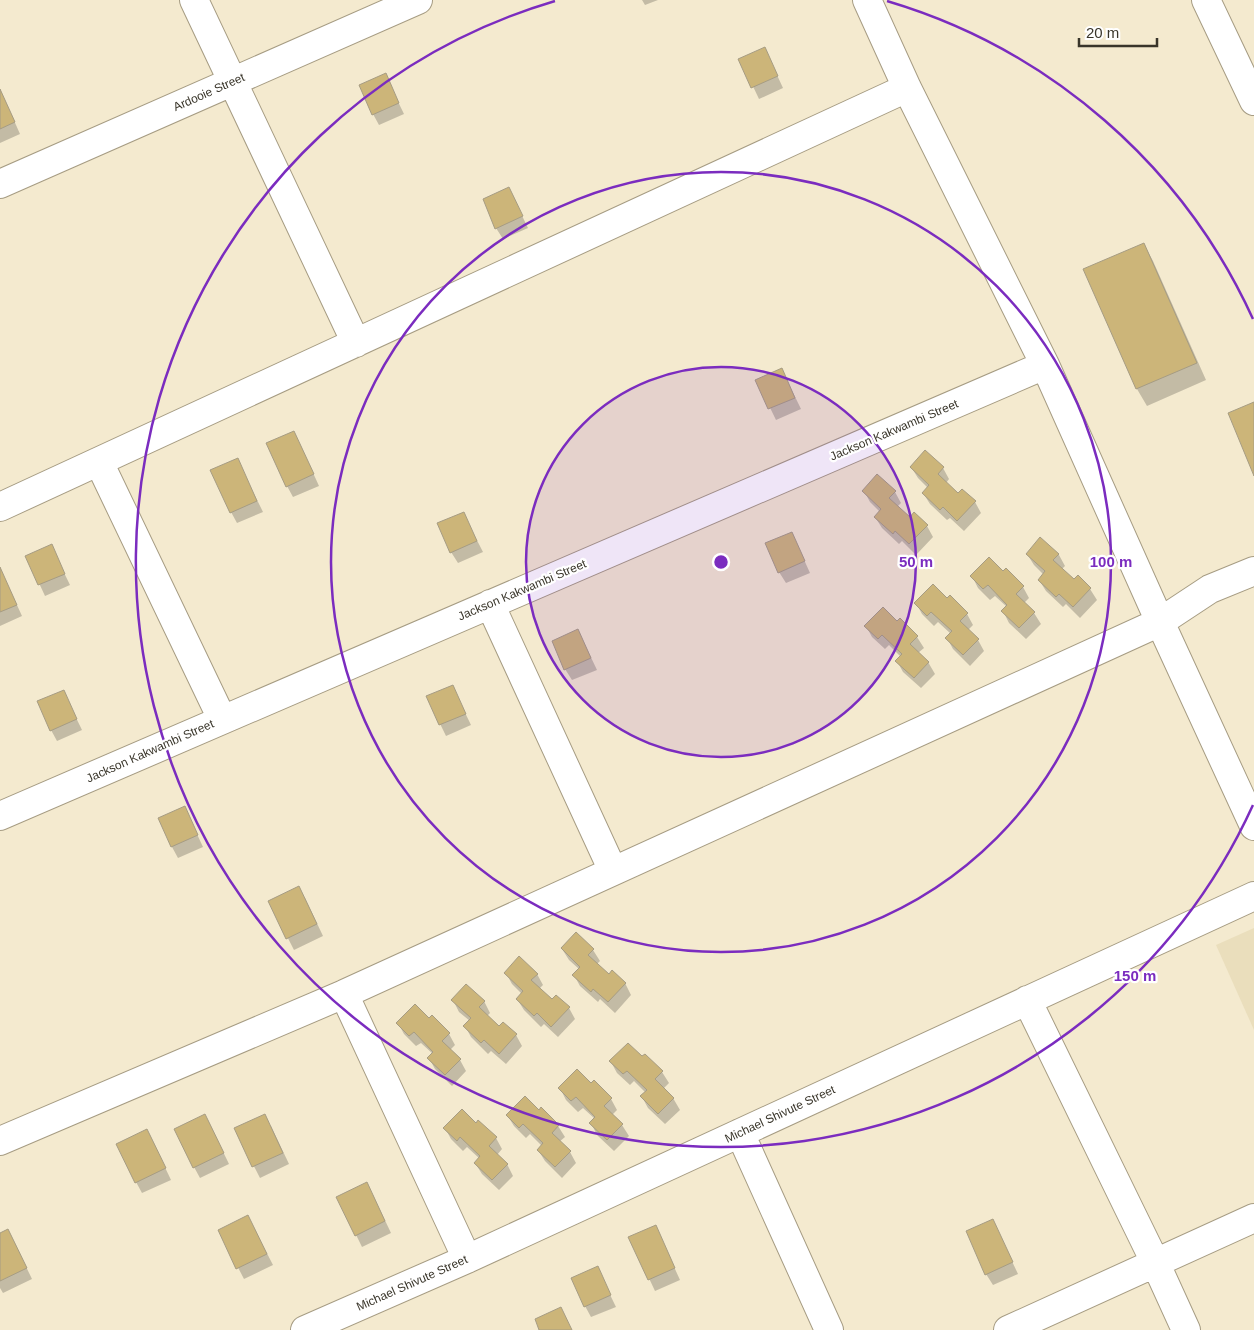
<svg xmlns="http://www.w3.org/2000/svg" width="1254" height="1330" viewBox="0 0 1254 1330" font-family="Helvetica,sans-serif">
<rect width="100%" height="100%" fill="#f4eacf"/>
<!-- built -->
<path fill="#eadebc" d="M1254,928V1030L1216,945Z"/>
<!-- shadow -->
<path fill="#0003" d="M642,0H658L645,5Z
M765,49L783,88L759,99L740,59Z
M385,75L404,114L379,125L373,114Z
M0,89L20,134L0,143Z
M509,189L528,228L503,239L496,228Z
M1144,244L1153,261L1206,380L1147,406L1137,389L1085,270Z
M782,370L801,409L776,420L757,381Z
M300,444L319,486L293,497L287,486Z
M237,459L263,512L237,523L231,512Z
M911,467L943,468L949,479L946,483L958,494L975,502L981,513L964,531L950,518L947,520L930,504L923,493L928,488L918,478Z
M864,491L895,492L901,503L897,507L910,518L927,526L933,537L916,555L902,541L899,544L882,528L875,517L880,512L870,502Z
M463,513L483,552L458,563L451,552Z
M792,533L810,573L786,583L779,572Z
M1041,539L1059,555L1065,566L1061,570L1074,581L1090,589L1097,600L1080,618L1066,604L1063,607L1046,591L1039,580L1044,575L1034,565L1027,554Z
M51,546L70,585L45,596L27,557Z
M0,568L22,616L0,626Z
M972,576L1023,587L1029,598L1024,603L1034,613L1041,624L1026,639L1009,623L1003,611L1007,607L995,596L990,600L978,588Z
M947,600L967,614L973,625L968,630L978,640L984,651L970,666L953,649L947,638L951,634L938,622L934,626L922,614L916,603Z
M898,622L917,637L924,648L918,653L928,662L935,674L921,688L903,672L897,661L901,657L889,645L885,649L872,637L866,626Z
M578,630L597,670L572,680L565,669Z
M452,686L471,725L446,736L427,697Z
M63,691L82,730L57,741L51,730Z
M190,819L203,847L178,858L172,847Z
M305,898L323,936L294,950L269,901Z
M562,949L593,950L600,961L596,965L609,976L625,983L631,995L615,1013L600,999L598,1002L580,986L574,975L579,969L569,960Z
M506,973L537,974L543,985L539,989L552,1001L569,1008L575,1019L558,1037L544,1024L541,1027L524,1010L517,999L522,994L512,984Z
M453,1000L484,1001L490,1013L487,1016L500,1028L516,1035L522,1046L506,1064L491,1051L488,1054L471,1037L465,1026L470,1021L459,1012Z
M429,1020L449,1034L455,1045L450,1050L460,1060L466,1071L452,1086L435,1069L429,1058L433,1054L421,1043L416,1046L404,1034L398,1023Z
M645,1055L662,1072L669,1083L663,1089L673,1098L680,1110L665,1124L648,1108L642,1097L646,1093L634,1081L630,1085L617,1073L611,1062L642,1058Z
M591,1085L611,1099L617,1110L612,1115L622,1125L629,1136L614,1151L597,1135L591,1123L595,1119L583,1108L578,1112L566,1100L560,1088Z
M541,1109L558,1126L565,1137L559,1142L570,1152L576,1163L562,1178L545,1161L538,1150L542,1146L530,1134L526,1138L514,1126L507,1115L539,1112Z
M476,1125L496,1138L502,1149L497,1155L507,1164L513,1176L499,1190L482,1174L475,1163L480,1159L467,1147L463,1151L451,1139L445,1128Z
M271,1126L289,1164L260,1178L235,1129Z
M211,1127L229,1164L200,1178L194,1167Z
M153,1142L171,1180L142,1193L136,1182Z
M373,1195L391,1233L362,1247L338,1198Z
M993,1221L1018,1274L993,1285L986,1274Z
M656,1227L680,1280L655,1291L630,1238Z
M254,1228L273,1265L244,1279L219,1231Z
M0,1234L14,1242L32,1279L3,1293L0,1288Z
M597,1268L616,1307L591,1317L585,1306Z"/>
<!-- building -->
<path fill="#ccb579" stroke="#a69c83" d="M765,47L778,76L751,88L738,59Z
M386,73L399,103L372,115L359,85Z
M0,89L15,122L0,129Z
M509,187L523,216L495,229L483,199Z
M1144,243L1197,363L1136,389L1083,269Z
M782,368L795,398L768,409L755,380Z
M1254,402V476L1228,413Z
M294,431L314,474L286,487L266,443Z
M925,450L944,467L938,474L958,493L962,489L976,501L957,521L943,507L940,510L922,493L929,485L910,467Z
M238,458L257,501L230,513L210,470Z
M877,474L896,491L889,498L910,517L914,512L928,525L909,544L895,531L893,534L874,517L881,509L862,491Z
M464,512L477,541L450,553L437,523Z
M792,532L805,561L778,573L765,543Z
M1040,537L1059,554L1053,560L1074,579L1078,575L1091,588L1073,607L1059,594L1056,597L1038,580L1045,571L1026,554Z
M52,544L65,574L38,585L25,556Z
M989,557L1003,571L1006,568L1024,586L1016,594L1035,612L1019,628L1001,611L1007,605L988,585L983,589L970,576Z
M0,567L17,605L0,612Z
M933,584L947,598L950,595L968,613L960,621L979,639L963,655L945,638L952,631L931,612L927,616L914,603Z
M883,607L897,621L900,618L918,636L910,644L929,662L914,678L895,661L902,654L882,635L878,639L864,626Z
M578,629L591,658L564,670L552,641Z
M453,685L466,714L439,725L426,696Z
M64,690L77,719L50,731L37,701Z
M185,806L198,835L171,847L158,818Z
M299,886L317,924L286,939L268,901Z
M576,932L594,949L588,955L609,974L612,970L626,983L608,1002L593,989L591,992L572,975L580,967L561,948Z
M519,956L538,974L531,980L552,999L556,995L570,1007L551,1027L537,1013L534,1016L516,999L523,991L504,973Z
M466,984L485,1001L479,1007L499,1026L503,1022L517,1034L499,1054L484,1040L481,1043L463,1026L471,1018L451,1000Z
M415,1004L429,1018L432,1015L450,1033L442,1041L461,1059L445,1075L427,1058L433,1052L414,1032L409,1036L396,1023Z
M628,1043L642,1056L645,1054L663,1071L655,1079L674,1098L658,1114L640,1096L647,1090L627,1071L623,1074L609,1061Z
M577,1069L591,1083L594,1080L612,1098L604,1106L623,1124L607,1140L589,1123L595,1117L576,1097L571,1101L558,1088Z
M525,1096L539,1110L541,1107L559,1125L552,1133L571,1151L555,1167L537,1150L543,1143L523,1124L519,1128L506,1115Z
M462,1109L476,1123L478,1120L497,1137L489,1146L508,1164L492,1180L474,1163L480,1156L460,1137L457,1141L443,1128Z
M205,1114L224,1153L193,1168L174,1129Z
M265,1114L283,1153L252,1167L234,1128Z
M147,1129L166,1168L135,1183L116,1144Z
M367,1182L385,1221L355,1236L336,1197Z
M248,1215L267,1254L236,1269L218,1230Z
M993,1219L1013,1262L985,1275L966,1231Z
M656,1225L675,1268L648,1280L628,1237Z
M8,1229L27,1268L0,1281V1233Z
M598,1266L611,1295L584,1307L571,1278Z
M561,1307L572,1330H539L535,1319Z"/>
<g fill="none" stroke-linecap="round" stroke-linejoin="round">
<!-- minor casing -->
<g stroke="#a69c83" stroke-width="30">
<path id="minor" d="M194,0L356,343
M867,0L907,88L1045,365L1160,622L1254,826
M1206,0L1254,101
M0,184L418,0
M99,462L222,719
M0,507L907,88
M490,604L613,871
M0,816L1045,365
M344,994L467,1259
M1027,1000L1155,1262L1186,1330
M740,1133L829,1330
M0,1141L344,994L1160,622L1210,589L1254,571
M305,1330L467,1259L1254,896
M1008,1330L1254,1218"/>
</g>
<!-- minor -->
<use href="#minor" stroke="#fff" stroke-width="28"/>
</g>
<!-- distance rings -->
<circle cx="721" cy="562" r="195" fill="#7b2cbf" fill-opacity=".12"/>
<g fill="none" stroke="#7b2cbf" stroke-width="2.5">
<circle cx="721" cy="562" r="195"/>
<circle cx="721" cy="562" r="390"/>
<path d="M1253 805A585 585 0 1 1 555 1M887 1A585 585 0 0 1 1253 319"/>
</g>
<g text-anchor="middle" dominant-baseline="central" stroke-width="4.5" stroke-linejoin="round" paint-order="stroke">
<!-- street labels -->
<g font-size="12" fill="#39352a" stroke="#fff">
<text transform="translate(209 92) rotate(-24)">Ardooie Street</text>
<text transform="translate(894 430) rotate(-23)">Jackson Kakwambi Street</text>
<text transform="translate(522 590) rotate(-23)">Jackson Kakwambi Street</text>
<text transform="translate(150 751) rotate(-24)">Jackson Kakwambi Street</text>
<text transform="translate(780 1114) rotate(-25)">Michael Shivute Street</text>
<text transform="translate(412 1283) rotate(-24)">Michael Shivute Street</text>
</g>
</g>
<circle cx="721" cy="562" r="8" fill="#7b2cbf" stroke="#fff" stroke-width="2.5"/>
<g font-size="15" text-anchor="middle" font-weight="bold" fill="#7b2cbf" stroke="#fff" stroke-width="4.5" stroke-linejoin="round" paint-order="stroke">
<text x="916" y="567">50 m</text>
<text x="1111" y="567">100 m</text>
<text x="1135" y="981">150 m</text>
</g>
<!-- scale -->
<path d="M1079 38v8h78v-8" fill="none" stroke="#39352a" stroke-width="2.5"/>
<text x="1086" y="38" font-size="15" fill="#39352a" stroke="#ffffff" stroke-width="4" paint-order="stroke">20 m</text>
</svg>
